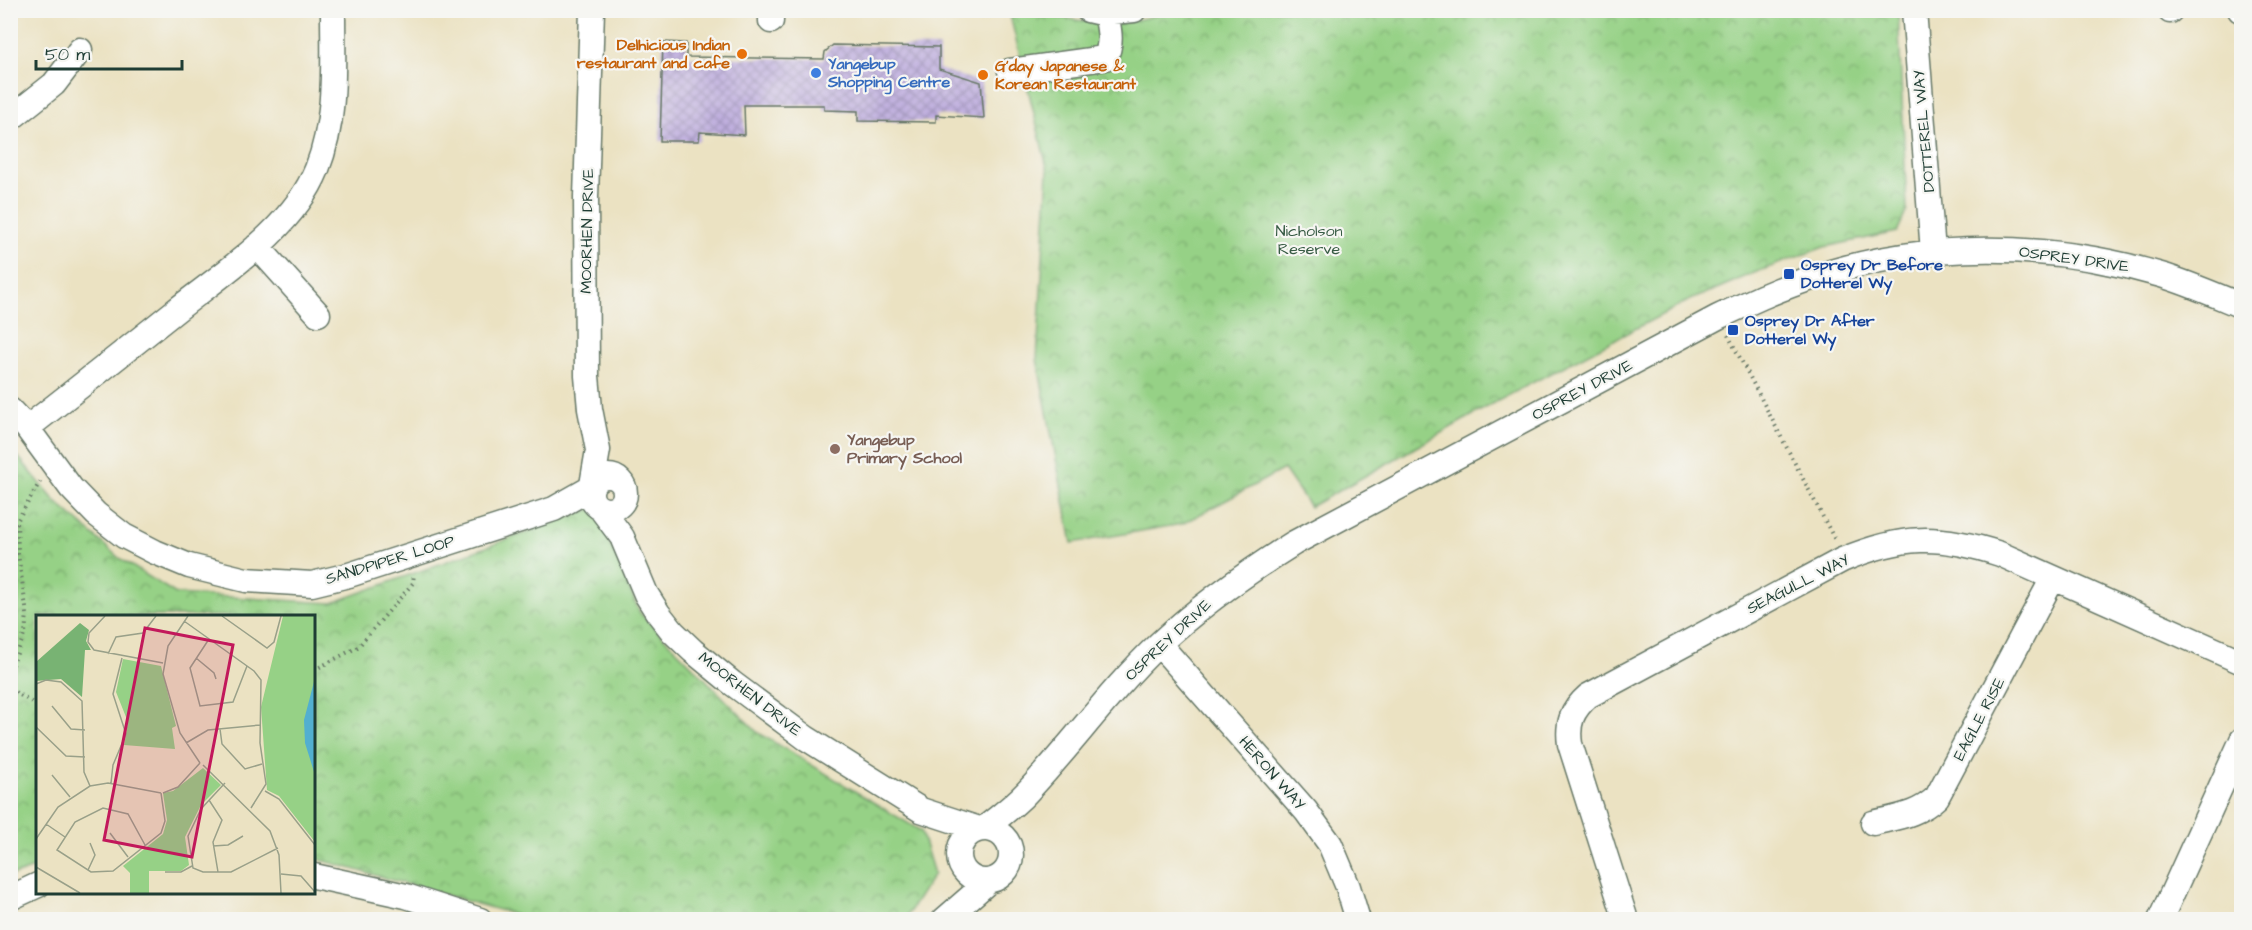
<svg xmlns="http://www.w3.org/2000/svg" width="2252" height="930" viewBox="0 0 2252 930" font-family="'Architects Daughter',sans-serif">
<defs>
<pattern id="park-crowns" width="20" height="18" patternUnits="userSpaceOnUse" patternTransform="scale(1.5)"><rect width="20" height="18" fill="#96d186"/><path d="M2 6a3 3 0 1 1 6 0M12 15a3 3 0 1 1 6 0" fill="none" stroke="#7aab6e"/></pattern>
<pattern id="building-cross-hatch" width="8" height="8" patternUnits="userSpaceOnUse" patternTransform="scale(1.5)"><rect width="8" height="8" fill="#bcaadd"/><path d="M0 0l8 8M0 8l8-8" fill="none" stroke="#988cb4"/></pattern>
</defs>
<rect width="100%" height="100%" fill="#f6f6f2"/>
<filter id="ink" filterUnits="userSpaceOnUse"><feTurbulence type="fractalNoise" baseFrequency=".0167" numOctaves="2"/><feDisplacementMap in="SourceGraphic" scale="12" xChannelSelector="R" yChannelSelector="G"/><feConvolveMatrix kernelMatrix="1 2 1 2 8 2 1 2 1" color-interpolation-filters="sRGB"/></filter>
<filter id="wash" filterUnits="userSpaceOnUse"><feTurbulence type="fractalNoise" baseFrequency=".008" numOctaves="4" result="noise"/><feDisplacementMap in="SourceGraphic" scale="24" xChannelSelector="R" yChannelSelector="G"/><feGaussianBlur stdDeviation="1.35" result="paint"/><feColorMatrix in="noise" values="0 0 0 0 0 0 0 0 0 0 0 0 0 0 0 0 0 1.4 0 .05"/><feComposite in="paint" operator="in"/></filter>
<g filter="url(#wash)">
<rect width="100%" height="100%" fill="#ebe2c2"/>
<!-- park -->
<path fill="url(#park-crowns)" stroke="#5a875d" stroke-width="1.5" d="M1180,10L1898,11L1907,210L1897,232L1824,247L1754,273L1686,302L1496,402L1310,507L1284,469L1182,524L1072,543L1037,359L1048,171L1009,11L1114,25Z
M10,447L55,501L119,558L176,594L332,603L594,508L640,613L757,732L921,831L934,874L905,919L534,920L314,858V616H38L37,867L11,876Z"/>
<g id="blocks">
<!-- building -->
<path fill="url(#building-cross-hatch)" d="M663,42L686,43V57L824,59L825,52L833,45L939,47V69L981,82L984,118L936,115V122L858,121V111L824,110V105H744L745,135L700,132L699,141H660Z"/>
</g>
</g>
<g filter="url(#ink)">
<use href="#blocks" fill-opacity="0" stroke="#676" stroke-width="1.5"/>
<g fill="none" stroke-linecap="round" stroke-linejoin="round">
<!-- minor casing -->
<g stroke="#676" stroke-width="27">
<path id="minor" d="M592,10L586,197L587,376L590,409L598,450L592,485
M771,10V21
M1088,10L1101,13L1134,10
M1914,10L1933,252
M2240,10L2242,11
M2170,11L2171,10
M1010,71L1105,58C1113,43 1109,29 1106,12
M10,119L54,84L80,50
M257,246L318,314
M10,410L27,428L71,488L96,514L124,536L155,552L189,566L246,580L312,584L349,575L554,509L591,488
M27,428C76,390 125,351 174,312C223,273 293,229 317,169C337,119 333,63 333,10
M591 493a17 17 0 1 1 34 0a17 17 0 1 1-34 0Z
M601,509L622,537L646,594L658,613L673,632L693,651L732,683L806,738L921,810L979,829
M1159,644L1306,811L1330,844L1348,887L1358,920
M1873,823C1897,817 1918,815 1937,797L2053,578
M985,828C998,817 1014,806 1026,793C1072,745 1111,689 1160,643C1201,605 1246,573 1294,543L1718,317C1750,302 1782,287 1815,277C1927,240 2049,242 2161,275C2188,283 2215,295 2242,306
M959 855a26 26 0 1 1 52 0a26 26 0 1 1-52 0Z
M314,876L406,896L480,920
M10,898L38,885
M944,920L989,881
M1626,920L1570,744C1567,723 1572,710 1588,696L1842,560C1902,535 1938,534 2000,554L2242,662
M2160,920L2242,740"/>
</g>
<!-- path -->
<path stroke="#676" stroke-width="4" stroke-dasharray="1.5 4.5" stroke-linecap="butt" d="M1728,335L1836,542
M314,670L358,647L413,583L414,574
M10,671L25,633L27,614L18,554L17,521L41,480
M10,689L38,706"/>
<!-- minor -->
<use href="#minor" stroke="#fff" stroke-width="24"/>
</g>
</g>
<!-- markers -->
<g fill="#e8710a" stroke="#f6f6f2" stroke-width="2">
<circle cx="742" cy="54" r="6"/>
<circle cx="983" cy="75" r="6"/>
</g>
<circle fill="#3f7fe0" stroke="#f6f6f2" stroke-width="2" cx="816" cy="73" r="6"/>
<g fill="#1a4fb4" stroke="#f6f6f2" stroke-width="2">
<rect x="1783" y="268" width="12" height="12" rx="3"/>
<rect x="1727" y="324" width="12" height="12" rx="3"/>
</g>
<circle fill="#8d6e63" stroke="#f6f6f2" stroke-width="2" cx="835" cy="449" r="6"/>
<g text-anchor="middle" dominant-baseline="central" stroke-width="4.5" stroke-linejoin="round" paint-order="stroke">
<!-- food labels -->
<g font-size="16" font-weight="bold" fill="#c56008" stroke="#f6f6f2" text-anchor="end">
<text x="730" y="45">Delhicious Indian<tspan x="730" dy="18">restaurant and cafe</tspan></text>
<text x="995" y="66" text-anchor="start">G'day Japanese &amp;<tspan x="995" dy="18">Korean Restaurant</tspan></text>
</g>
<!-- shop labels -->
<g font-size="16" font-weight="bold" fill="#366cbe" stroke="#f6f6f2" text-anchor="start">
<text x="828" y="64">Yangebup<tspan x="828" dy="18">Shopping Centre</tspan></text>
</g>
<!-- street labels -->
<g font-size="16" fill="#1f3d34" stroke="#f6f6f2">
<text transform="translate(1924 131) rotate(-95)">DOTTEREL WAY</text>
<text transform="translate(587 231) rotate(-89)">MOORHEN DRIVE</text>
<text transform="translate(2074 259) rotate(8)">OSPREY DRIVE</text>
<text transform="translate(1582 390) rotate(-28)">OSPREY DRIVE</text>
<text transform="translate(390 560) rotate(-17)">SANDPIPER LOOP</text>
<text transform="translate(1798 584) rotate(-27)">SEAGULL WAY</text>
<text transform="translate(1168 640) rotate(-43)">OSPREY DRIVE</text>
<text transform="translate(750 694) rotate(38)">MOORHEN DRIVE</text>
<text transform="translate(1979 719) rotate(-62)">EAGLE RISE</text>
<text transform="translate(1272 773) rotate(49)">HERON WAY</text>
</g>
<!-- park labels -->
<g font-size="16" fill="#375b44" stroke="#f6f6f2">
<text x="1309" y="231">Nicholson<tspan x="1309" dy="18">Reserve</tspan></text>
</g>
<!-- transit labels -->
<g font-size="16" font-weight="bold" fill="#164399" stroke="#f6f6f2" text-anchor="start">
<text x="1801" y="265">Osprey Dr Before<tspan x="1801" dy="18">Dotterel Wy</tspan></text>
<text x="1745" y="321">Osprey Dr After<tspan x="1745" dy="18">Dotterel Wy</tspan></text>
</g>
<!-- education labels -->
<g font-size="16" font-weight="bold" fill="#785e54" stroke="#f6f6f2" text-anchor="start">
<text x="847" y="440">Yangebup<tspan x="847" dy="18">Primary School</tspan></text>
</g>
</g>
<!-- overview -->
<g transform="translate(36 615)">
<rect width="279" height="279" fill="#ebe2c2"/>
<path d="M44,8L53,15L50,26L55,35H49L46,82L25,64L0,66V47Z" fill="#78b373"/>
<path d="M247,1H279V227L243,181L231,175L225,92ZM87,44L125,51L140,111L136,113L139,134L88,130L92,107L80,77ZM167,153L185,170L165,190L149,222L153,250L145,256H113V278H94V258L87,251L127,219L131,205L127,178L137,176Z" fill="#96d186"/>
<path d="M279,63V160L269,128L268,105Z" fill="#52afd0"/>
<path fill="none" stroke="#99a089" stroke-width="1.5" d="M69,1L53,18L52,27L58,35L127,48M152,1L132,31L127,59L144,118L164,148M186,1L231,33L238,27L245,1M148,6L218,56L225,65L224,128L230,169L215,193M173,24L154,53L164,91L197,87L211,51M72,39L80,22L107,18L120,1M160,43L178,58L180,64M0,69L10,65L25,67L46,86L48,157L54,171M16,91L35,114L49,115M0,112L30,141L49,142M184,114L186,129L209,154L226,149M150,128L172,115L224,110M167,150L234,216L243,240L245,278M16,160L34,182M75,168L77,150L90,119L77,79L86,43M189,168L165,194L152,221L157,253L167,257H195L242,233M229,176L243,184L279,230M127,178L142,172L164,148M173,185L186,205L177,227L182,257M10,209L29,222M74,218L92,242M0,224L22,192L54,171L72,168L125,178M109,230L92,199L67,193L39,207L21,235L55,257L77,256L125,218L129,206L125,178M177,231L192,230L207,221M0,252L44,278M52,255L59,240L54,228M129,257H145L156,251M245,259L265,261L279,277"/>
<path fill="#c2185b" fill-opacity="0.15" stroke="#c2185b" stroke-width="3" d="M109,13L197,30L156,242L68,225Z"/>
<rect width="279" height="279" fill="none" stroke="#1f3d34" stroke-width="3"/>
</g>
<!-- margin -->
<rect width="2252" height="930" fill="none" stroke="#f6f6f2" stroke-width="36"/>
<!-- scale -->
<path d="M36 60v9h146v-9" fill="none" stroke="#1f3d34" stroke-width="3"/>
<text x="45" y="60" font-size="18" fill="#1f3d34" stroke="#f6f6f2" stroke-width="4.5" paint-order="stroke">50 m</text>
</svg>
